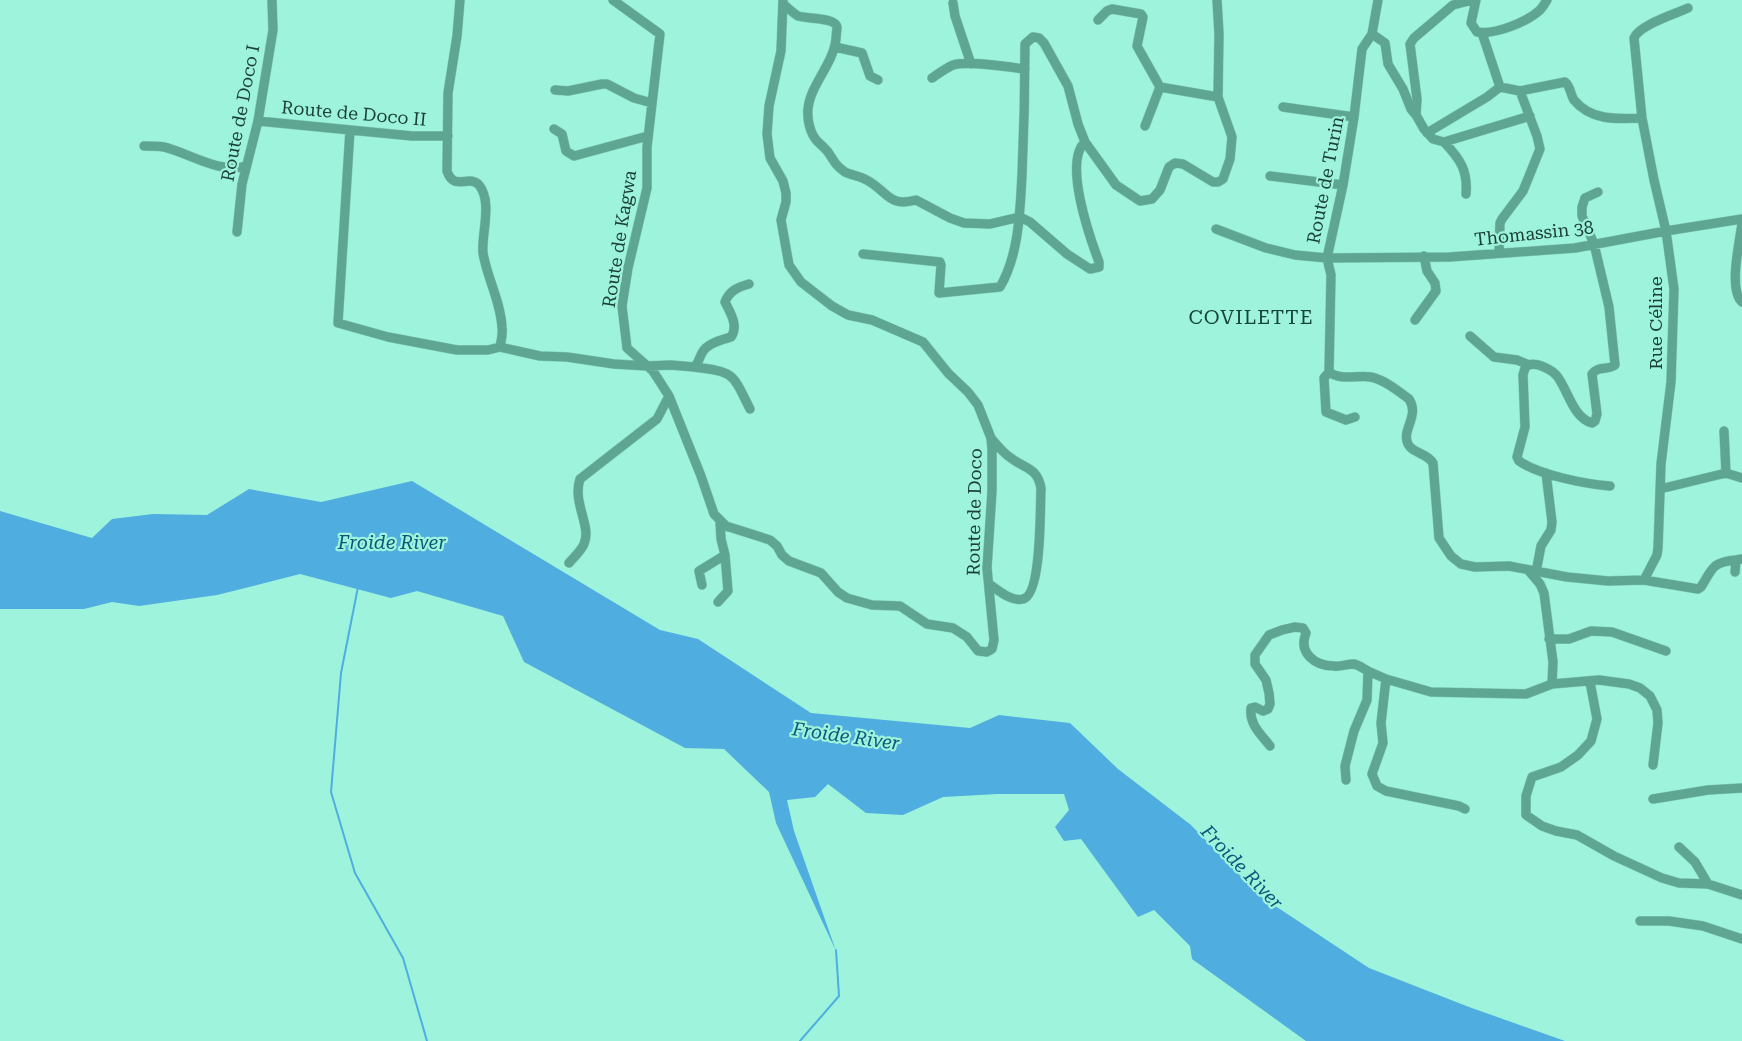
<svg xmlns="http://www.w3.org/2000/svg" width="1742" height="1041" viewBox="0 0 1742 1041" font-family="'Roboto Serif',serif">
<rect width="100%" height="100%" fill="#9df3db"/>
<!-- water -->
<path fill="#4faedf" d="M412,481L660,630L698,639L811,713L970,728L999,715L1070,723L1118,769L1191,825L1260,896L1369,968L1469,1007L1565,1041H1306L1192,959L1190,946L1154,910L1138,917L1081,839L1064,841L1055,827L1069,810L1064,794H998L943,797L903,815L866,813L828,784L815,797L787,800L794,831L836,951L776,823L769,792L724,749L685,748L524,662L503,616L417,591L391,598L300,574L217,595L139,606L112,602L84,609H0V511L92,538L112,519L153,514L207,515L249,489L321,502Z"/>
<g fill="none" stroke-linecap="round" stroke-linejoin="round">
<!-- stream -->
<path stroke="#4faedf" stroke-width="2" d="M358,587L341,673L331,792L355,873L403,958L427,1041
M800,1041L839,996L836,950"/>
<!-- minor casing -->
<g stroke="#83cfba" stroke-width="10">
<path id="minor" d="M460,0L457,36L448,93L447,171C454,192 469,174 479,185C493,202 481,235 483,253C487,278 501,302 502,328C503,334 501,341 500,347
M1378,0L1372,34L1362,49L1354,117L1343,185L1327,258L1331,275L1329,372C1341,381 1357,375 1371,377C1385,380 1398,391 1409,399C1420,416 1401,430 1408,444C1412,453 1427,453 1433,463L1439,538L1451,556L1461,564L1475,567L1509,566L1567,577L1608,581L1644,580L1657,555L1658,548L1661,464L1671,382L1674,289L1666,231L1654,180L1642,118L1634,38C1639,25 1675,14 1688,8
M1473,0L1453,5L1414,38L1410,44L1417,99L1416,115L1424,129L1433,139L1444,142L1530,116
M1476,0L1471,23L1477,32C1495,35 1527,22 1540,10C1543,7 1545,3 1547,0
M953,3L955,16L971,64
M783,4C788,8 793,13 798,16C807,19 835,17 837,27C837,30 836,35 836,39C833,65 810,85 808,109C807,120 810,133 817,141C821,145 825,148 828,152C834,161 836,166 845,172C853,176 862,176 870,182C889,194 890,207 916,200L950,218L964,223L990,224L1020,217L1030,222L1067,254L1090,269L1099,267V262C1090,238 1063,162 1085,142L1116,185L1140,201L1152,199L1160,190L1169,167L1175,163L1183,164L1213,182H1218L1223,179L1230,159L1232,137L1218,97L1219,34L1217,0
M1098,20L1107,11L1112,9L1141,14L1143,17L1137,46L1160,87L1145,126
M1482,33L1500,87L1520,91L1565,82C1571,87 1570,94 1574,100C1591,121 1617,119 1642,118
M1372,34L1385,43L1388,64L1403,89L1411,109L1416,115
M835,47L862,53L870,76L878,80
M932,78C938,74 946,68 953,65C969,60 1007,67 1025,69
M1160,87L1218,97
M555,90L568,91L602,84H607L634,98L652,103
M1283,107L1354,117
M258,121L412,136H448
M554,129L562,134L566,151L574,156L648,136
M350,130L338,323L388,337L457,350H488L500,347L540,356L567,357L614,364L647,366L671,365L694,367C699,363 699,358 702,353C707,343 722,340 731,337C739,326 730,312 725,302C729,291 738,287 749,284
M1427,133L1487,97L1500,87
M1444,142C1460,159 1468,170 1466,194
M144,146C151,146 157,146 164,147C189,153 219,174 246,166
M1270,176L1343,185
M1598,192L1585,198L1582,207V216L1594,244L1609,307L1615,365C1607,371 1599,365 1592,374L1597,414L1595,421L1592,423C1573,418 1568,390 1557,376C1552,370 1537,362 1529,365C1525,366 1524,371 1523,375L1525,427L1517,457L1519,461C1539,475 1585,484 1610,486
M1742,223C1740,241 1728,289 1742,302
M1216,229L1266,248L1295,255L1327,258L1450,257L1575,248L1666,231L1742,219
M237,232L242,184L258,121L273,30L272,0
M1499,253L1500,223L1502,219L1523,191L1540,149L1537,136L1520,91
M863,254L940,262L941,265L939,293L1000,287C1019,255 1020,211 1022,175C1024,131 1025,88 1025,44L1033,37L1039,38L1044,43L1068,86L1078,124L1085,142
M1415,320L1436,291L1435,283L1427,271L1424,256
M1470,336L1494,357L1517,360L1529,365
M694,367C735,372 732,373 750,409
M1329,372L1324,378L1326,412L1346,420L1355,417
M669,396L701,476L714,514L726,526L770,540L777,546L782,555L789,561L821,573L838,592L847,598L872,605L900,606L927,624L953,628L967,637L978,651L987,652L992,649L994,640L987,568L992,491V449L991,438L978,405L968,392L948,373L923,342L872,320L848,315L832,306L801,282L789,265L781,220L786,202V193L783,181L770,158L767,134L769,106L781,51L783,0
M1724,431L1726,473L1742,478
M1660,489L1726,473
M569,563C574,557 581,551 584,544C592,526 572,503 580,479L657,419L669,396L653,371L627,348L622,306L628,268L647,188V147L660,34L613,0
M1529,571L1540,584L1544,593L1553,662L1552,684
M1536,572L1541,546L1551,530L1552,522L1546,473
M1735,572L1736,560L1742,559
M1644,580L1698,589L1701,587C1713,568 1712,562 1736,560
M989,584C998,590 1011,602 1023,599C1042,595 1040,506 1041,488C1037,467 1025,469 1011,458C1003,453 997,445 991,438
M702,585L699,571L725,555
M718,602L728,591L725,555L721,539L720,522
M1549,639H1569L1591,631L1612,632L1666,651
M1386,679L1381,723L1383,743L1372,774L1377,786L1386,791L1459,806L1465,809
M1590,682L1597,719L1591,741L1578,755L1561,767L1532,777L1526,796V815L1542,826L1556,831L1577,835L1614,856L1662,878L1679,883L1708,884L1695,862L1679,847
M1270,746C1261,734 1249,725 1251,708L1255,707L1263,711L1268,709L1270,704L1269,693L1266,680L1255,664V655L1269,635L1282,630L1295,627L1303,628L1306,633C1298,653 1315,666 1334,666C1340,667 1347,664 1354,664C1359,665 1364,669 1368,671
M1346,780L1345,766L1354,731L1367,700L1368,671L1386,679L1431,692L1526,694L1552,684L1599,680L1629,684L1640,688L1650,696L1657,710L1658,723L1653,765
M1653,799L1708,790L1742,788
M1708,884L1742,895
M1640,921H1669L1703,926L1742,939"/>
</g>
<!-- minor -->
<use href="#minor" stroke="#5ea592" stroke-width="9"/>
</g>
<g text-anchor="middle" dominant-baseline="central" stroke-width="4.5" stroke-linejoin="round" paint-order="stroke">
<!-- street labels -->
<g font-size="18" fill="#1b3f36" stroke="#9df3db">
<text transform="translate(240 113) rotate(-79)">Route de Doco I</text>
<text transform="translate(354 113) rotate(5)">Route de Doco II</text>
<text transform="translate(1325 180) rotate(-79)">Route de Turin</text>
<text transform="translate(1534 233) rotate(-6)">Thomassin 38</text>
<text transform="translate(619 239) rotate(-81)">Route de Kagwa</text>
<text transform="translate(1655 323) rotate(-90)">Rue Céline</text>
<text transform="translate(974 512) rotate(-89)">Route de Doco</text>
</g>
<!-- water labels -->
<g font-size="19" font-style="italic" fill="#0b5779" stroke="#9df3db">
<text x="392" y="542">Froide River</text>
<text transform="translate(846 736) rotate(8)">Froide River</text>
<text transform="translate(1242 867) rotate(46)">Froide River</text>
</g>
<!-- quarter labels -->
<g font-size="20" letter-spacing="1" fill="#164439" stroke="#9df3db">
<text x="1251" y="317">COVILETTE</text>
</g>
</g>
</svg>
